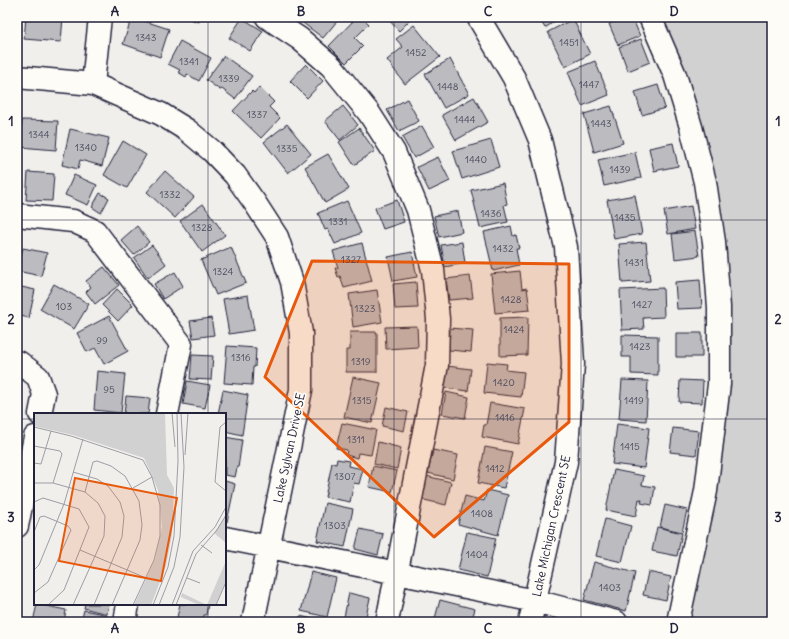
<svg xmlns="http://www.w3.org/2000/svg" width="789" height="639" viewBox="0 0 789 639" font-family="Delius,sans-serif">
<rect width="100%" height="100%" fill="#f0efec"/>
<filter id="ink" filterUnits="userSpaceOnUse"><feTurbulence type="fractalNoise" baseFrequency=".025" numOctaves="2"/><feDisplacementMap in="SourceGraphic" scale="8" xChannelSelector="R" yChannelSelector="G"/><feConvolveMatrix kernelMatrix="1 2 1 2 8 2 1 2 1" color-interpolation-filters="sRGB"/></filter>
<g filter="url(#ink)">
<!-- park -->
<path fill="#d2d1d1" stroke="#7a7a86" d="M663,17H771L772,23V622H685L726,401L688,83Z"/>
<!-- building -->
<path fill="#bcbcc0" stroke="#22223b" d="M17,17H19L18,34H17Z
M26,17H63L61,42L24,39Z
M132,17L169,29L160,57L123,44Z
M184,17H200L199,22Z
M308,17H334L338,20L323,38L303,23Z
M357,17H362L369,24L355,38L363,46L346,63L329,46Z
M386,17H413L399,31Z
M538,17H561L545,28Z
M625,17H632L640,36L618,45L609,24Z
M242,18L263,31L250,51L229,38Z
M573,19L590,54L565,67L548,32Z
M414,25L440,57L405,84L387,60L403,47L396,39Z
M641,39L650,62L628,71L619,47Z
M180,41L211,58L199,81L187,74L186,77L178,72L180,70L168,64Z
M224,56L252,76L235,99L222,89L220,90L206,80Z
M450,59L469,94L444,108L425,74Z
M595,61L609,95L582,106L568,72Z
M306,64L323,81L307,98L290,81Z
M658,85L665,108L642,115L635,92Z
M259,87L274,102L269,107L280,118L261,138L233,111L252,91L254,93Z
M474,97L488,122L456,140L442,115Z
M407,99L419,121L399,131L387,110Z
M343,106L358,125L340,140L325,121Z
M611,106L623,143L594,152L584,114Z
M22,120L58,121L56,150L20,147Z
M287,124L311,154L288,173L264,142Z
M422,126L434,147L414,158L402,137Z
M359,128L375,151L354,165L339,142Z
M70,129L109,138L102,166L80,160L78,169L62,165Z
M491,140L499,167L462,179L453,151Z
M123,141L146,155L127,188L104,175Z
M673,143L678,166L654,171L649,148Z
M635,152L641,178L604,186L598,160Z
M328,154L349,189L325,203L305,167Z
M438,157L450,181L429,191L417,167Z
M165,171L194,197L175,218L147,192Z
M28,172L54,174L52,201L26,200Z
M74,175L97,185L88,205L65,195Z
M503,183L507,204L504,205L508,222L480,228L471,190Z
M100,193L109,198L101,213L92,207Z
M635,195L642,234L614,239L607,200Z
M397,200L404,222L383,229L375,208Z
M347,201L361,233L335,244L328,229L325,230L318,213Z
M203,204L225,235L202,252L180,221Z
M691,206L695,229L668,234L664,211Z
M458,211L462,232L439,237L434,216Z
M137,226L149,242L134,255L121,240Z
M511,226L513,236L516,235L519,248H516L519,265L493,271L484,232Z
M695,231L699,256L675,259L672,234Z
M462,242L465,263L445,267L441,245Z
M646,242L650,281L622,283L619,244Z
M362,243L372,281L344,288L340,276L338,277L335,268H338L333,251Z
M152,245L166,264L148,278L134,258Z
M231,247L246,283L216,295L201,260Z
M23,248L47,253L41,276L17,271Z
M412,252L417,277L393,281L388,257Z
M104,267L119,285L95,304L86,292L91,287L86,281Z
M520,271L522,289L527,288L530,310L495,313L491,274Z
M175,272L183,286L163,299L154,284Z
M470,276L473,298L449,300L446,279Z
M700,280L702,308L677,309L675,282Z
M416,282L418,308L395,309L393,284Z
M54,284L89,304L74,329L40,309Z
M17,286L35,290L29,318L17,315Z
M663,288L664,317L643,318L644,329L622,330L620,290Z
M117,289L133,305L118,321L102,305Z
M377,290L382,322L353,327L349,294Z
M248,295L254,330L229,334L223,299Z
M109,316L128,351L104,364L95,348L87,352L77,333Z
M528,317L527,355L500,356V318Z
M211,318L214,335L193,338L190,321Z
M417,326L418,347L386,349L385,327Z
M450,328L473,330L471,352L449,350Z
M350,332H377V372H346V350H350Z
M676,333H702V357H676Z
M622,335L658,336V375L631,374V357H622Z
M227,346L256,348L255,367H253L252,385L224,383Z
M192,355L213,356L211,380L190,379Z
M487,362L507,364L506,370L524,372L521,397L484,393Z
M447,366L471,369L468,391L444,388Z
M97,371L125,374L121,413L94,410Z
M353,377L381,383L372,423L344,417Z
M622,380L648,381L646,421L619,419Z
M680,380L703,381L702,403L679,402Z
M187,381L210,385L205,408L183,404Z
M223,390L248,395L242,435L225,431V414H218Z
M446,392L469,397L465,418L442,414Z
M126,396L150,398L148,414H124Z
M490,403L525,409L518,444L482,437L484,425H486Z
M386,407L408,412L404,431L382,426Z
M342,423L376,430L371,455L358,453L357,458L346,455L347,450L336,448Z
M617,424L649,428L644,468L612,464Z
M673,428L699,431L696,455L670,452Z
M225,437L242,440L238,468H237L235,477L225,475Z
M378,442L401,448L397,469L374,464Z
M485,447L512,452L504,488L478,483Z
M433,450L458,455L453,479L428,473Z
M337,459L349,461L348,466L363,469L359,484L354,483L350,502L325,497L332,463L336,464Z
M373,466L397,471L392,492L369,487Z
M614,470L644,476L642,485L655,487L652,505L641,503L642,500L639,499L636,516L606,510Z
M426,476L451,482L446,505L420,499Z
M225,481L235,484L227,522L225,521Z
M487,490L508,495L498,535L458,524L465,496L484,501Z
M325,503L353,509L345,547L317,541Z
M665,505L687,510L682,532L660,527Z
M605,519L631,526L622,562L596,556Z
M657,527L682,533L677,556L652,551Z
M360,529L383,534L378,555L355,549Z
M467,532L496,538L487,577L458,570Z
M594,562L635,573L626,611L584,600Z
M311,572L336,578L327,617L301,611Z
M648,572L671,577L666,600L643,595Z
M349,593L370,598L365,621L344,617Z
M440,600L475,609L471,622H434Z
M37,604L66,610L64,622H33Z
M85,604H109L107,614L84,608Z
M180,604H208L206,615H204L202,622H176Z
M84,610L107,615L105,622H81Z
M300,616L327,622H332H299Z"/>
<g fill="none" stroke-linecap="round" stroke-linejoin="round">
<!-- minor casing -->
<g stroke="#22223b" stroke-width="25">
<path id="minor" d="M267,17L300,39L331,66L369,113L394,152L418,210L433,270L438,319L437,365L387,622
M478,17L514,78L540,140L566,247L573,364L566,462L530,622
M650,17L675,75L691,127L705,182L714,242L719,307V384L706,491L678,622
M17,77L93,84L161,114L187,130L212,151L235,175L255,203L277,237L292,282L301,333V390L253,622
M93,84L100,17
M17,215L73,221L95,231L181,344L167,414
M17,362L20,363L38,377L44,394L40,414
M17,526L35,437
M225,538L535,601L616,622
M125,622L128,604"/>
</g>
<!-- minor -->
<use href="#minor" stroke="#fdfcf7" stroke-width="22"/>
</g>
</g>
<!-- marked area -->
<path fill="#e8590c" fill-opacity="0.2" stroke="#e8590c" stroke-width="3" stroke-linejoin="round" d="M312,261L569,264V422L434,537L265,377Z"/>
<!-- grid -->
<path fill="none" stroke="#22223b" stroke-width="1" stroke-opacity="0.55" d="M208,17V414M394,17V622M581,17V622M17,220H772M17,419H35M225,419H772M208,604V622"/>
<g text-anchor="middle" dominant-baseline="central" stroke-width="3.5" stroke-linejoin="round" paint-order="stroke">
<!-- number labels -->
<g font-size="10" fill="#48485c">
<text x="146" y="37">1343</text>
<text x="569" y="42">1451</text>
<text x="416" y="52">1452</text>
<text x="189" y="61">1341</text>
<text x="229" y="78">1339</text>
<text x="589" y="84">1447</text>
<text x="448" y="86">1448</text>
<text x="257" y="114">1337</text>
<text x="465" y="119">1444</text>
<text x="601" y="123">1443</text>
<text x="39" y="134">1344</text>
<text x="86" y="147">1340</text>
<text x="287" y="148">1335</text>
<text x="476" y="159">1440</text>
<text x="620" y="169">1439</text>
<text x="170" y="194">1332</text>
<text x="491" y="213">1436</text>
<text x="625" y="217">1435</text>
<text x="338" y="221">1331</text>
<text x="202" y="227">1328</text>
<text x="503" y="248">1432</text>
<text x="351" y="259">1327</text>
<text x="634" y="262">1431</text>
<text x="223" y="271">1324</text>
<text x="511" y="299">1428</text>
<text x="642" y="304">1427</text>
<text x="64" y="306">103</text>
<text x="365" y="308">1323</text>
<text x="514" y="329">1424</text>
<text x="102" y="340">99</text>
<text x="640" y="346">1423</text>
<text x="241" y="357">1316</text>
<text x="361" y="361">1319</text>
<text x="504" y="382">1420</text>
<text x="109" y="389">95</text>
<text x="362" y="400">1315</text>
<text x="634" y="400">1419</text>
<text x="505" y="417">1416</text>
<text x="356" y="439">1311</text>
<text x="630" y="446">1415</text>
<text x="495" y="468">1412</text>
<text x="345" y="476">1307</text>
<text x="482" y="513">1408</text>
<text x="335" y="525">1303</text>
<text x="477" y="554">1404</text>
<text x="610" y="587">1403</text>
</g>
<!-- street labels -->
<g font-size="12" fill="#22223b" stroke="#fdfcf7">
<text transform="translate(289 448) rotate(-78)">Lake Sylvan Drive SE</text>
<text transform="translate(551 526) rotate(-78)">Lake Michigan Crescent SE</text>
</g>
</g>
<!-- overview -->
<g transform="translate(34 413)">
<rect width="192" height="192" fill="#f0efec"/>
<path d="M0,0H131L133,62L140,75L138,122L132,153L117,192H100L121,146L128,114L124,77L110,45L39,22L0,13ZM192,102V130L180,120ZM192,148V169L182,192H165L147,184L148,180L173,192Z" fill="#d2d1d1"/>
<path fill="none" stroke="#9e9da5" stroke-width="1" d="M138,0L141,34M192,9L186,14L181,69L192,78M0,14L37,23L109,47L118,64L126,92V123L120,147L99,192M0,33L26,38L28,41L19,70M151,42L154,0M0,50L7,51L17,18M39,59L63,66L74,73L86,89L90,103L88,124L60,192M0,70H19L51,79L64,90L71,103L70,123L39,192M99,75L118,64M51,79L59,49L63,48L77,53L91,63L105,88L108,112L106,127L78,192M0,89L9,85L45,96L55,114L30,177L14,192M0,119L6,104L10,103L34,113L37,117L14,169L0,180M167,132L178,140M46,137L112,165M0,157L5,152L30,91L49,26M153,165L166,170M119,192L134,154L140,123L144,48L143,0M125,192L140,154L146,124L150,54L147,0M138,192L159,138L181,114L192,94M142,192L162,141L183,117L192,102M182,192L192,169"/>
<path fill="#e8590c" fill-opacity="0.15" stroke="#e8590c" stroke-width="2" d="M41,65L143,85L127,168L25,148Z"/>
<rect width="192" height="192" fill="none" stroke="#22223b" stroke-width="2"/>
</g>
<!-- margin -->
<rect width="789" height="639" fill="none" stroke="#fdfcf7" stroke-width="44"/>
<rect x="22" y="22" width="745" height="595" fill="none" stroke="#22223b" stroke-width="1.5"/>
<g font-size="13" text-anchor="middle" font-weight="bold" fill="#22223b">
<text x="115" y="16">A</text>
<text x="301" y="16">B</text>
<text x="488" y="16">C</text>
<text x="674" y="16">D</text>
<text x="11" y="126">1</text>
<text x="778" y="126">1</text>
<text x="11" y="324">2</text>
<text x="778" y="324">2</text>
<text x="11" y="522">3</text>
<text x="778" y="522">3</text>
<text x="115" y="633">A</text>
<text x="301" y="633">B</text>
<text x="488" y="633">C</text>
<text x="674" y="633">D</text>
</g>
</svg>
